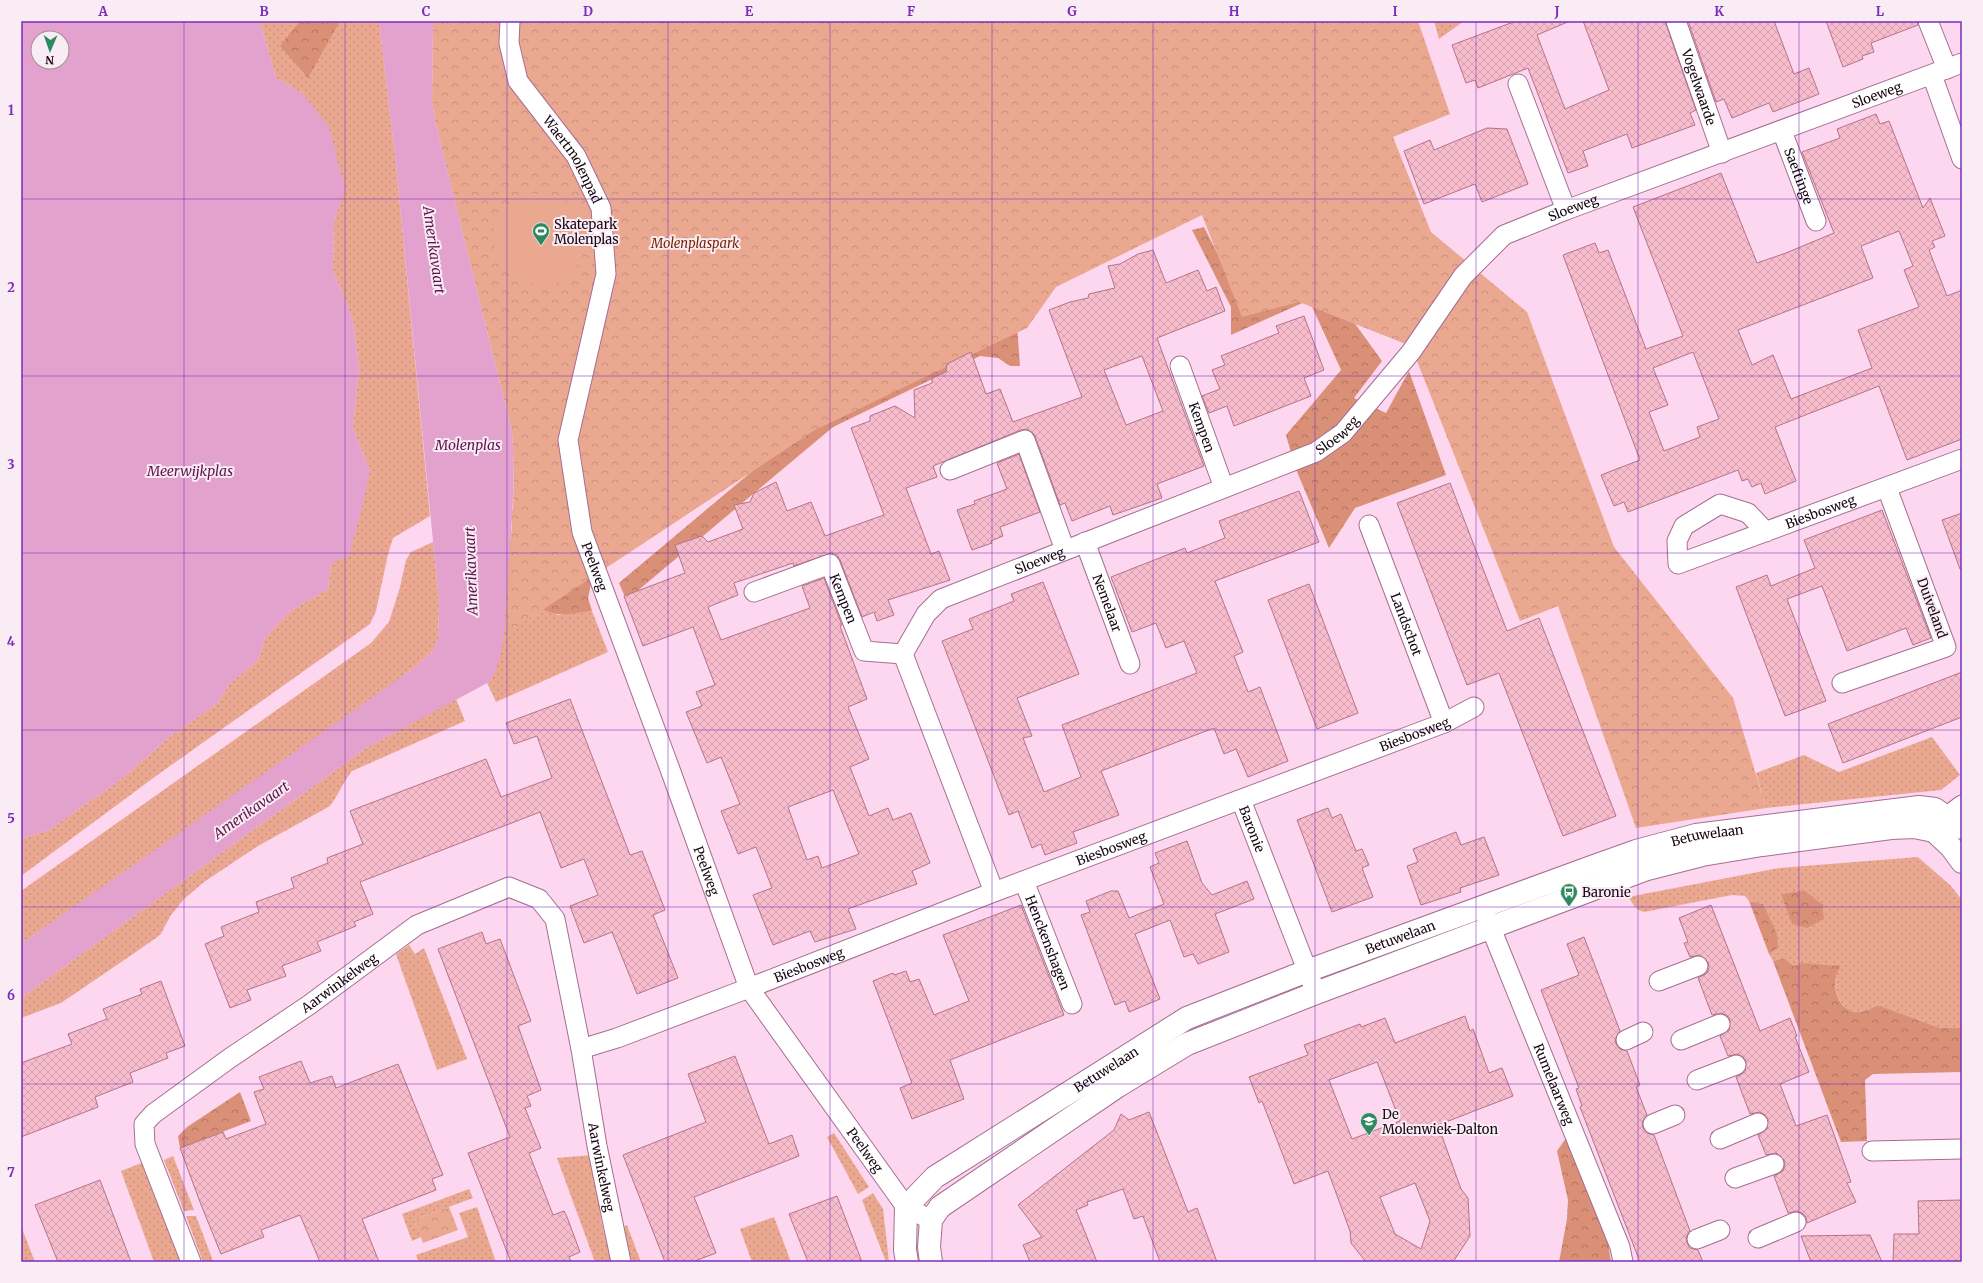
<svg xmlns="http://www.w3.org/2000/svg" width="1983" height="1283" viewBox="0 0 1983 1283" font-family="Merriweather,serif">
<defs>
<pattern id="grass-dots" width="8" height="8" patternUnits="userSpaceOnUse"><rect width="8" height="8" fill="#eba891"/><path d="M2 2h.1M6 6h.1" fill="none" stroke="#c98f7c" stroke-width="1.8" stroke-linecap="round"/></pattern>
<pattern id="forest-crowns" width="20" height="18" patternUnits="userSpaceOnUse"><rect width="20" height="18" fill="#da9077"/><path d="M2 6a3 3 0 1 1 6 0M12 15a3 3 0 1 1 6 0" fill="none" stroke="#b07460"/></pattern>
<pattern id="park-crowns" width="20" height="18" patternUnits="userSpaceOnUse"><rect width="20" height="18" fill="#eba891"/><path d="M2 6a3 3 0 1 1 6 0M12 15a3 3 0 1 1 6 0" fill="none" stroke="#c98f7c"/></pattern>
<pattern id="building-cross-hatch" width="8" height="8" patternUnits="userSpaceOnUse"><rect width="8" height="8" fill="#f7bdcd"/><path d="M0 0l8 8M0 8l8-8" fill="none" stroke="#d3a1af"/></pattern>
</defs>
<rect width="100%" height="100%" fill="#fcd7ef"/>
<!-- grass -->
<path fill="url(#grass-dots)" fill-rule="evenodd" d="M260,21H379L396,164L430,516L393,538L388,554L376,611L370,624L156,776L21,876V839L49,830L120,780L173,734L217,704L229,684L258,660L265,638L290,611L328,589L331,564L370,471L353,428L359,368L353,320L333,270L334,222L344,189L303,94L276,78Z
M1434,21H1464L1439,39Z
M512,509L557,615L592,611L608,652L496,702L487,683L491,681L512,527Z
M433,542L439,602L438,640L432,652L410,671L341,721L21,944V891L371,643L389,622L400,587L406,560L411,552Z
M456,699L465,721L352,771C343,782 339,794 330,806L258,846L204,882L184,899L171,915L160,935L136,952L61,1003L21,1018V998L366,748Z
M1932,737L1960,775L1941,790L1766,808L1756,773L1804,755L1839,772Z
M1918,857L1951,886L1962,900V1028H1940L1878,1005C1872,1008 1865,1012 1858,1012C1836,1011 1830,981 1840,966H1794L1784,958L1773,961L1769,954L1778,948L1763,904L1749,901L1745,896L1732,895L1644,912C1635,910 1633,903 1628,897L1779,868ZM1804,890L1823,906L1824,919L1781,894Z
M409,945L415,954L424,948L467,1059L437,1070L396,954Z
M834,1133L869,1187L858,1194L827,1137Z
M591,1155L602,1224L612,1262H595L557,1158Z
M173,1156L194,1210L184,1211L164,1160Z
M144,1162L180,1260L174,1262H154L121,1171Z
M469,1189L473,1198L414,1220L421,1237L412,1241L402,1214Z
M873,1193L883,1209L889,1262H886L862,1200Z
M477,1207L496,1262H419L416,1255L468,1237L459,1213Z
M186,1216H196L213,1261L203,1262Z
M774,1217L791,1262H752L740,1229Z
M627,1225L641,1262H632L623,1228Z
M21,1226L35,1262H21Z"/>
<!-- forest -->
<path fill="url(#forest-crowns)" d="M300,21H340L308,78L280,46Z
M1204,227L1247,312L1330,289L1382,361L1354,398L1386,413L1409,371L1446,475L1355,508L1329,548L1295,467L1286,435L1341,370L1309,300L1231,335V307L1192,230Z
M1017,325L1020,366H1010L998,358L980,356L833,427L635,593L625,597L619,583L794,436Z
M528,540L592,580L588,598L592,611C568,614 553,620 534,602Z
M1804,890L1823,905L1824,919L1807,928L1792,924L1781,894Z
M1749,901L1763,904L1777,934L1778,948L1769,954Z
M1784,958L1794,966L1802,963L1841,966C1829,981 1836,1011 1858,1012C1865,1012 1872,1008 1878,1005L1940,1028H1962V1072L1873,1074L1865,1080L1867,1141L1841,1142L1773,961Z
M240,1092L251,1121L180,1148L178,1136L187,1127Z
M1569,1134L1606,1229L1611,1262H1559L1567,1219L1568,1200L1557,1151Z"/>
<!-- park -->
<path fill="url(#park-crowns)" d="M433,21H1418L1450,114L1393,137L1431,232L1527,312L1614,547L1733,698L1766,808L1636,828L1558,606L1520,621L1411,346L1299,302L1242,317L1202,215L1056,287L1027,328L815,430L503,636C509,568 517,500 512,432L435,121L432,101Z
M449,1207L458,1230L423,1243L414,1220Z"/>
<!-- pitch -->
<path fill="#eba891" d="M535,193L560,197L578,210L587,226L589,237L581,260L567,278L554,285L539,286L520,279L496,255L493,229L516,198Z"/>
<!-- water -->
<path fill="#e3a1cd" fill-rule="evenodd" d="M21,21H260L276,78L303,94L329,127L345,189L334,222L333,270L353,320L359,368L353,428L370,471L363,503L349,556L331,564L328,589L290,611L265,638L258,660L229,684L217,704L173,734L120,780L49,830L21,839ZM38,38H62V62H38Z
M379,21H433L432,101L435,121L512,432C516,483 511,534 507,585C505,617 506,652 491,681L366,748L21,998V944L410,671L432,652L438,640L439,602L396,164Z"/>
<!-- building -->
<path fill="url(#building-cross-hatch)" stroke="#b57387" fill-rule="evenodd" d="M1516,21H1570L1537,35L1565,109L1609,90L1583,21H1665L1696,110L1690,113L1695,125L1632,148L1627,134L1583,151L1588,166L1568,173L1528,68L1478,88L1475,80L1466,83L1452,45Z
M1688,21H1774L1794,74L1809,68L1819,94L1773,112L1769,103L1732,118L1724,99L1716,102Z
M1826,21H1917L1918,25L1871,43L1874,52L1862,56L1863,59L1843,67Z
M1876,114L1880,124L1889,121L1923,208L1930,198L1945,236L1932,241L1935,247L1929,250L1947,296L1962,290V439L1907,460L1879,386L1775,427L1796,481L1765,494L1761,483L1752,487L1748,479L1742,481L1738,470L1628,512L1624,502L1614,506L1601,475L1640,460L1563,255L1595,243L1599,253L1608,250L1646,349L1683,336L1633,207L1721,173L1757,263L1786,253L1834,233L1802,152L1840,138L1837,129ZM1899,231L1913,266L1904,270L1919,307L1858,330L1872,368L1791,399L1773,355L1752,365L1738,330L1873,278L1861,246ZM1693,352L1719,419L1697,427L1700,437L1664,451L1649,412L1668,405L1653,368Z
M1487,128L1507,129L1528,184L1482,202L1475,184L1424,204L1404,151L1430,140L1434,150Z
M1153,250L1166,283L1198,270L1207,291L1216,287L1225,311L1157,338L1204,466L1157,484L1162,498L1113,515L1110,506L1072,521L1065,503L1060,505L1035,436L1027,429L1021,430L933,466L937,477L906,488L931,554L939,551L950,580L888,600L894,615L877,621L874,612L862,617L840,560L837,555L831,553L794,566L793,563L734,583L738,595L708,607L721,640L810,608L802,586L824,578L842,625L840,626L867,699L848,707L869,759L850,767L869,816L888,808L893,820L911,813L930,863L912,871L917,884L848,909L856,929L815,942L810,931L773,945L753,895L772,888L756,847L738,854L721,811L740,804L721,757L707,763L686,712L702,706L696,692L715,685L693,627L643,646L624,596L685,573L675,545L702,536L708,542L743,529L734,505L750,502L754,493L776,482L787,511L811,502L825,536L884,515L851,428L870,421V416L895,406L915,418L914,390L932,383V378L946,372L947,364L971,352L986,394L1000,389L1013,422L1082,397L1049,310L1070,302L1088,298L1089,294L1115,288L1108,266L1120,264L1138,254ZM1142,356L1163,411L1126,425L1104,370ZM833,790L859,854L822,868L818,856L807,860L788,807Z
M1304,316L1324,370L1304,378L1311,396L1234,426L1227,406L1209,413L1202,396L1220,389L1212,370L1225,365L1221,356L1279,333L1276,326Z
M1019,454L1040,512L1000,527L1003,536L991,541L992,543L972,550L957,510L975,504L974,501L1007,489L997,463Z
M1450,483L1507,631L1539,618L1616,816L1563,836L1499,673L1467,685L1397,503Z
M1299,491L1319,542L1215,581L1243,652L1234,656L1248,692L1260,687L1288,761L1248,777L1236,749L1224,754L1214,728L1101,771L1119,815L1073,832L1077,843L1045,855L1041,844L1032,848L1018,811L1009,815L942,641L973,629L969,619L1014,601L1011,594L1043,582L1079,674L1017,698L1032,736L1023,738L1044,792L1081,777L1062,725L1197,673L1184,641L1166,648L1156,623L1132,632L1111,577L1185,548L1187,553L1225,538L1219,521Z
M1882,510L1931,638L1913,645L1906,628L1847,651L1822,586L1787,599L1826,701L1785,716L1736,587L1767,575L1771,586L1815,568L1804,540Z
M1962,513V568L1960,569L1942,520Z
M1309,584L1358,713L1317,729L1268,600Z
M1962,672V717L1843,763L1828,724Z
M570,699L630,855L642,851L665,910L653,915L678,978L637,994L612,932L584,943L570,906L598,895L584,859L561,868L540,812L360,882L373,914L354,922L356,926L317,942L321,951L282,966L286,976L247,990L251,1000L230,1008L205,944L224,936L221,927L259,912L256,902L294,888L291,878L328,863L327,858L363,844L350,811L486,759L501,797L552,778L537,736L514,744L506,723Z
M1328,808L1332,818L1341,814L1356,851L1362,849L1369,865L1362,868L1373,897L1332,912L1297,820Z
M1456,832L1461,845L1484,837L1499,875L1460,888L1461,892L1421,905L1407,866L1418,862L1413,849Z
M1187,841L1202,883L1212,895L1247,881L1254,899L1215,914L1229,952L1198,964L1193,954L1184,957L1170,920L1135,934L1160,999L1129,1012L1125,1001L1115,1005L1081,915L1090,912L1086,901L1111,891H1118L1129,918L1164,904L1150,867L1159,863L1155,853Z
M1021,905L1064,1015L950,1060L964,1099L912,1119L900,1088L912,1083L873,981L893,973L894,975L906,971L910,982L919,979L934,1015L969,1001L943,935Z
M1711,905L1760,1031L1790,1018L1797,1036L1795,1037L1809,1072L1780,1084L1796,1126L1827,1115L1851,1182L1847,1183L1856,1202L1807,1223L1806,1217L1802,1213L1797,1211L1788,1213L1774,1176L1783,1171L1785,1166L1784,1160L1776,1153L1766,1155L1758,1135L1767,1129L1768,1119L1765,1115L1760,1112L1750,1114L1736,1077L1745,1072L1746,1061L1743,1057L1738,1054L1728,1056L1720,1036L1729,1030L1730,1020L1727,1016L1722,1013L1712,1015L1698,978L1707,973L1709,967L1708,962L1700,955L1690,957L1684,943L1688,942L1679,918Z
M482,932L486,944L500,939L531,1021L518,1026L541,1090L527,1096L531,1106L525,1108L541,1148L529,1153L553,1215L564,1211L567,1217L580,1252L569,1257L571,1262H511L468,1153L510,1137L438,949Z
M1584,937L1620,1031L1615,1039L1616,1044L1620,1049L1627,1051L1640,1085L1636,1087L1647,1115L1642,1122L1643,1128L1647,1133L1654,1135L1690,1231L1686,1237L1687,1243L1690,1248L1698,1250L1703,1262H1640L1580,1107L1582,1106L1576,1089L1579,1088L1541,990L1579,975L1567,944Z
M161,981L185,1046L166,1053L168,1058L130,1073L133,1082L95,1097L98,1107L21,1137V1063L72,1044L68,1034L107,1019L103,1009L142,994L140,989Z
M1465,1016L1470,1031L1473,1029L1489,1073L1502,1068L1513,1096L1438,1125L1461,1189L1468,1198L1470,1236L1453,1262H1366L1351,1243L1350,1231L1328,1171L1294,1184L1262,1101L1259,1103L1249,1077L1308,1055L1304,1045L1360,1024L1361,1027L1385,1018L1395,1043ZM1377,1062L1400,1121L1352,1139L1329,1080ZM1415,1183L1430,1221L1421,1249L1395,1234L1380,1197Z
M735,1056L769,1144L792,1135L799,1156L694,1197L716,1253L692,1262H665L623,1155L706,1122L688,1074Z
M301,1061L310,1083L332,1076L336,1088L398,1064L443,1175L432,1179L436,1190L362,1219L379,1262H320L300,1215L261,1230L264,1237L221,1254L200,1202L180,1148L223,1132L226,1139L266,1124L254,1092L264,1089L259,1077Z
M1149,1112L1188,1212L1197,1208L1217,1262H1160L1143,1216L1134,1219L1123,1189L1087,1202L1088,1205L1076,1210L1097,1262H1030L1023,1245L1042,1237L1018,1205L1114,1130L1121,1114L1129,1120Z
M100,1180L131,1262H58L35,1205Z
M837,1196L862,1262H808L789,1214Z
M1962,1200V1262H1893L1894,1234H1919L1918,1201Z
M1870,1235L1882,1262H1811L1801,1236Z"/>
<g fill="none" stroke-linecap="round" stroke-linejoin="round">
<!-- street casing -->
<g stroke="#a56e93" stroke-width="21">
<g id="street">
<path id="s1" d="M510,21L509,43L518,81L576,156L601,208L606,274L568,440L582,532L671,772L749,988L906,1207L931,1220"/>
<path id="s2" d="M1676,21L1722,153"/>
<path d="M1928,21L1947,69"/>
<path d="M1932,75L1962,159"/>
<path d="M1518,84L1566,210"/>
<path id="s3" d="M1782,131L1816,221"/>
<path id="s4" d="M1180,366L1224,488"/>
<path d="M950,470L1025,440L1065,550"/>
<path id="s5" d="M1369,525L1444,723"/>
<path id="s6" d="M1766,532L1748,513L1720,504L1684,526L1677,541L1678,564L1962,459"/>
<path id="s7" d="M1085,542L1130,664"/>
<path id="s8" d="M754,592L830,564L864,651L903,654"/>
<path d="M1842,683L1946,647L1887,488"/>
<path id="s9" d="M1241,800L1316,993"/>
<path d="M1936,828L1946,817L1962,805"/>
<path id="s10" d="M1024,881L1072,1004"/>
<path id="s11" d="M994,892L903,654L926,614L941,599L1316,452L1343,433L1411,352L1463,276L1504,235L1566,210L1962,63"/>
<path id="s12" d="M1482,906L1620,1247L1623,1262"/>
<path d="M1659,981L1698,966"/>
<path d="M1626,1040L1643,1032"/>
<path d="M1681,1040L1720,1024"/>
<path id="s13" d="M581,1049L617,1038L749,988L994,892L1444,723L1474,707"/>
<path d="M1697,1080L1736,1065"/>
<path d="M1653,1124L1675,1115"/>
<path d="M1720,1139L1758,1123"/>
<path d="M1872,1151L1962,1149"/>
<path d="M1735,1178L1774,1164"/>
<path d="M1758,1238L1796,1222"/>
<path d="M1697,1239L1720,1230"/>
<path id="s14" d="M191,1262L145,1144L144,1124L153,1114L230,1058L309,1005L417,925L509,887L539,899L555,919L581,1049L597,1146L621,1262"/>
</g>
</g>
<!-- secondary casing -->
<g stroke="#a56e93" stroke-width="24">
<g id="secondary">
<path id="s15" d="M907,1262L905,1250L906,1207L935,1177L1187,1018L1307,971L1594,866L1636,851L1696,835L1919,807L1935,809L1962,828"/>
<path d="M931,1262L929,1247L931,1220L940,1207L1118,1086L1187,1044L1316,993L1647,869L1702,855L1762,845L1891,828L1914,827L1934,831L1951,847L1962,862"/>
</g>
</g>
<!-- street -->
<use href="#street" stroke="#fff" stroke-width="19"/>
<!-- secondary -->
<use href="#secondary" stroke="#fff" stroke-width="22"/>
</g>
<!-- grid -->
<path fill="none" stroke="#7b2cbf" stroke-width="1" stroke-opacity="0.55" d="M184,21V1262M345,21V1262M507,21V1262M668,21V1262M830,21V1262M992,21V1262M1153,21V1262M1315,21V1262M1476,21V1262M1638,21V1262M1799,21V1262M21,199H1962M21,376H1962M21,553H1962M21,730H1962M21,907H1962M21,1084H1962"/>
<!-- icons -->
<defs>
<g id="stadium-pin" transform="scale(0.9)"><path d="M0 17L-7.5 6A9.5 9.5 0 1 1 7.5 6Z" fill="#2e895f" stroke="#f9ecf4"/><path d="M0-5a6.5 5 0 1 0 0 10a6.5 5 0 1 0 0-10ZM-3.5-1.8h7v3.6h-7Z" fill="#fff"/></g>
<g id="bus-pin" transform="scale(0.9)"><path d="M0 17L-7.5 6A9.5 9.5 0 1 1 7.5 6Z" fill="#2e895f" stroke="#f9ecf4"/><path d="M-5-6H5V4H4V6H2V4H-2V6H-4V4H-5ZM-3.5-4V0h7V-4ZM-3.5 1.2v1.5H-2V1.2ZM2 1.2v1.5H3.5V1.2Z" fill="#fff"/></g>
<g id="school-pin" transform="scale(0.9)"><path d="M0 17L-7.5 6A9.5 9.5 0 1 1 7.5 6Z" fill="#2e895f" stroke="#f9ecf4"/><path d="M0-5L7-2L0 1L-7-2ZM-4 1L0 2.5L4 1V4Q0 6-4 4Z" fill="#fff"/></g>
</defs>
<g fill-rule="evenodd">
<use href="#stadium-pin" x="541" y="231"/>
<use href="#bus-pin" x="1569" y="892"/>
<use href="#school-pin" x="1369" y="1121"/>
</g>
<g text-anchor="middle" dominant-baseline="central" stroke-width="4" stroke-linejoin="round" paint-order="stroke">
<!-- street labels -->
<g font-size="13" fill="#180512" stroke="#f9ecf4">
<text stroke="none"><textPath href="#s2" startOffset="70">Vogelwaarde</textPath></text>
<text stroke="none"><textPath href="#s11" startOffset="1412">Sloeweg</textPath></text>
<text stroke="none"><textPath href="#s1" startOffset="157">Waertmolenpad</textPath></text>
<text stroke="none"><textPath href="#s3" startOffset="48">Saeftinge</textPath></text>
<text stroke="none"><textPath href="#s11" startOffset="1088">Sloeweg</textPath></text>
<text stroke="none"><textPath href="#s4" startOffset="65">Kempen</textPath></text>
<text stroke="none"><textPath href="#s11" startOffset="752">Sloeweg</textPath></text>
<text stroke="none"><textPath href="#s6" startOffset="289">Biesbosweg</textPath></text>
<text stroke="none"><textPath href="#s11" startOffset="428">Sloeweg</textPath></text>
<text stroke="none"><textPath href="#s1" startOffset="580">Peelweg</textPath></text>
<text stroke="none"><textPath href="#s8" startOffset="118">Kempen</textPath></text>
<text stroke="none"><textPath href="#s7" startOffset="65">Nemelaar</textPath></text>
<text transform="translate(1932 608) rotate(70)">Duiveland</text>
<text stroke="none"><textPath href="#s5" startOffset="106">Landschot</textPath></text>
<text stroke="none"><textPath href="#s13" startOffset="891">Biesbosweg</textPath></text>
<text stroke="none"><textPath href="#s9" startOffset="31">Baronie</textPath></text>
<text stroke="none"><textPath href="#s15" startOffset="947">Betuwelaan</textPath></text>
<text stroke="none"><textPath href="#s13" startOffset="567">Biesbosweg</textPath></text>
<text stroke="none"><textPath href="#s1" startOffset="904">Peelweg</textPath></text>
<text stroke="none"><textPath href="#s15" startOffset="623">Betuwelaan</textPath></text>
<text stroke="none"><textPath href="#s10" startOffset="66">Henckenshagen</textPath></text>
<text stroke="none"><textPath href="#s13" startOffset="243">Biesbosweg</textPath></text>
<text stroke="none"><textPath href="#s14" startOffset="388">Aarwinkelweg</textPath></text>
<text stroke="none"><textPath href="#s15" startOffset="299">Betuwelaan</textPath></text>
<text stroke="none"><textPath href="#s12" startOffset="192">Rumelaarweg</textPath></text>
<text stroke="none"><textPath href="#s1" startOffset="1228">Peelweg</textPath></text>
<text stroke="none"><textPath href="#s14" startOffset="895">Aarwinkelweg</textPath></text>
</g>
<!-- poi labels -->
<g font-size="13" fill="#180512" stroke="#f9ecf4" text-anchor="start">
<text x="554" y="224">Skatepark<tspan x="554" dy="15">Molenplas</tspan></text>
<text x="1582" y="892">Baronie</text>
<text x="1382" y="1114">De<tspan x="1382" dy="15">Molenwiek-Dalton</tspan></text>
</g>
<!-- park labels -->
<g font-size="13" font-style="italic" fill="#7b2500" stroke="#f9ecf4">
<text x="695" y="243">Molenplaspark</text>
</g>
<!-- water labels -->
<g font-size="14" font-style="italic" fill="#60144e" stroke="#f9ecf4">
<text transform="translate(434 250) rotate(82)">Amerikavaart</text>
<text x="468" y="445">Molenplas</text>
<text x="190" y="471">Meerwijkplas</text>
<text transform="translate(471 571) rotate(-92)">Amerikavaart</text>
<text transform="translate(251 810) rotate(-35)">Amerikavaart</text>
</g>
</g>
<!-- border -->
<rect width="1983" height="1283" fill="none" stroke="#f9ecf4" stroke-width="44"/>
<!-- north arrow -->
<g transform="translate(50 50) rotate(182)"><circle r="19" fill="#f9ecf4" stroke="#9f909a"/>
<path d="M0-3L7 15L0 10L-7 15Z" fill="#2e895f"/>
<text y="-6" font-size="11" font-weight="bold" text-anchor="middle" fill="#180512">N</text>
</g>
<rect x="22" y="22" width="1939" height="1239" fill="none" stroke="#7b2cbf" stroke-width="1.5"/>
<g font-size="13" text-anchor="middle" font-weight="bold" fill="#7b2cbf">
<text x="103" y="16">A</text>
<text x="264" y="16">B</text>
<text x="426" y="16">C</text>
<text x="588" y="16">D</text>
<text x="749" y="16">E</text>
<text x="911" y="16">F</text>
<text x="1072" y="16">G</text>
<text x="1234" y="16">H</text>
<text x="1395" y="16">I</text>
<text x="1557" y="16">J</text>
<text x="1719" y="16">K</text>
<text x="1880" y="16">L</text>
<text x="11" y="115">1</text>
<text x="11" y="292">2</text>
<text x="11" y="469">3</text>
<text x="11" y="646">4</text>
<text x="11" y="823">5</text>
<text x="11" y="1000">6</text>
<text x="11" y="1177">7</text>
</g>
</svg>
